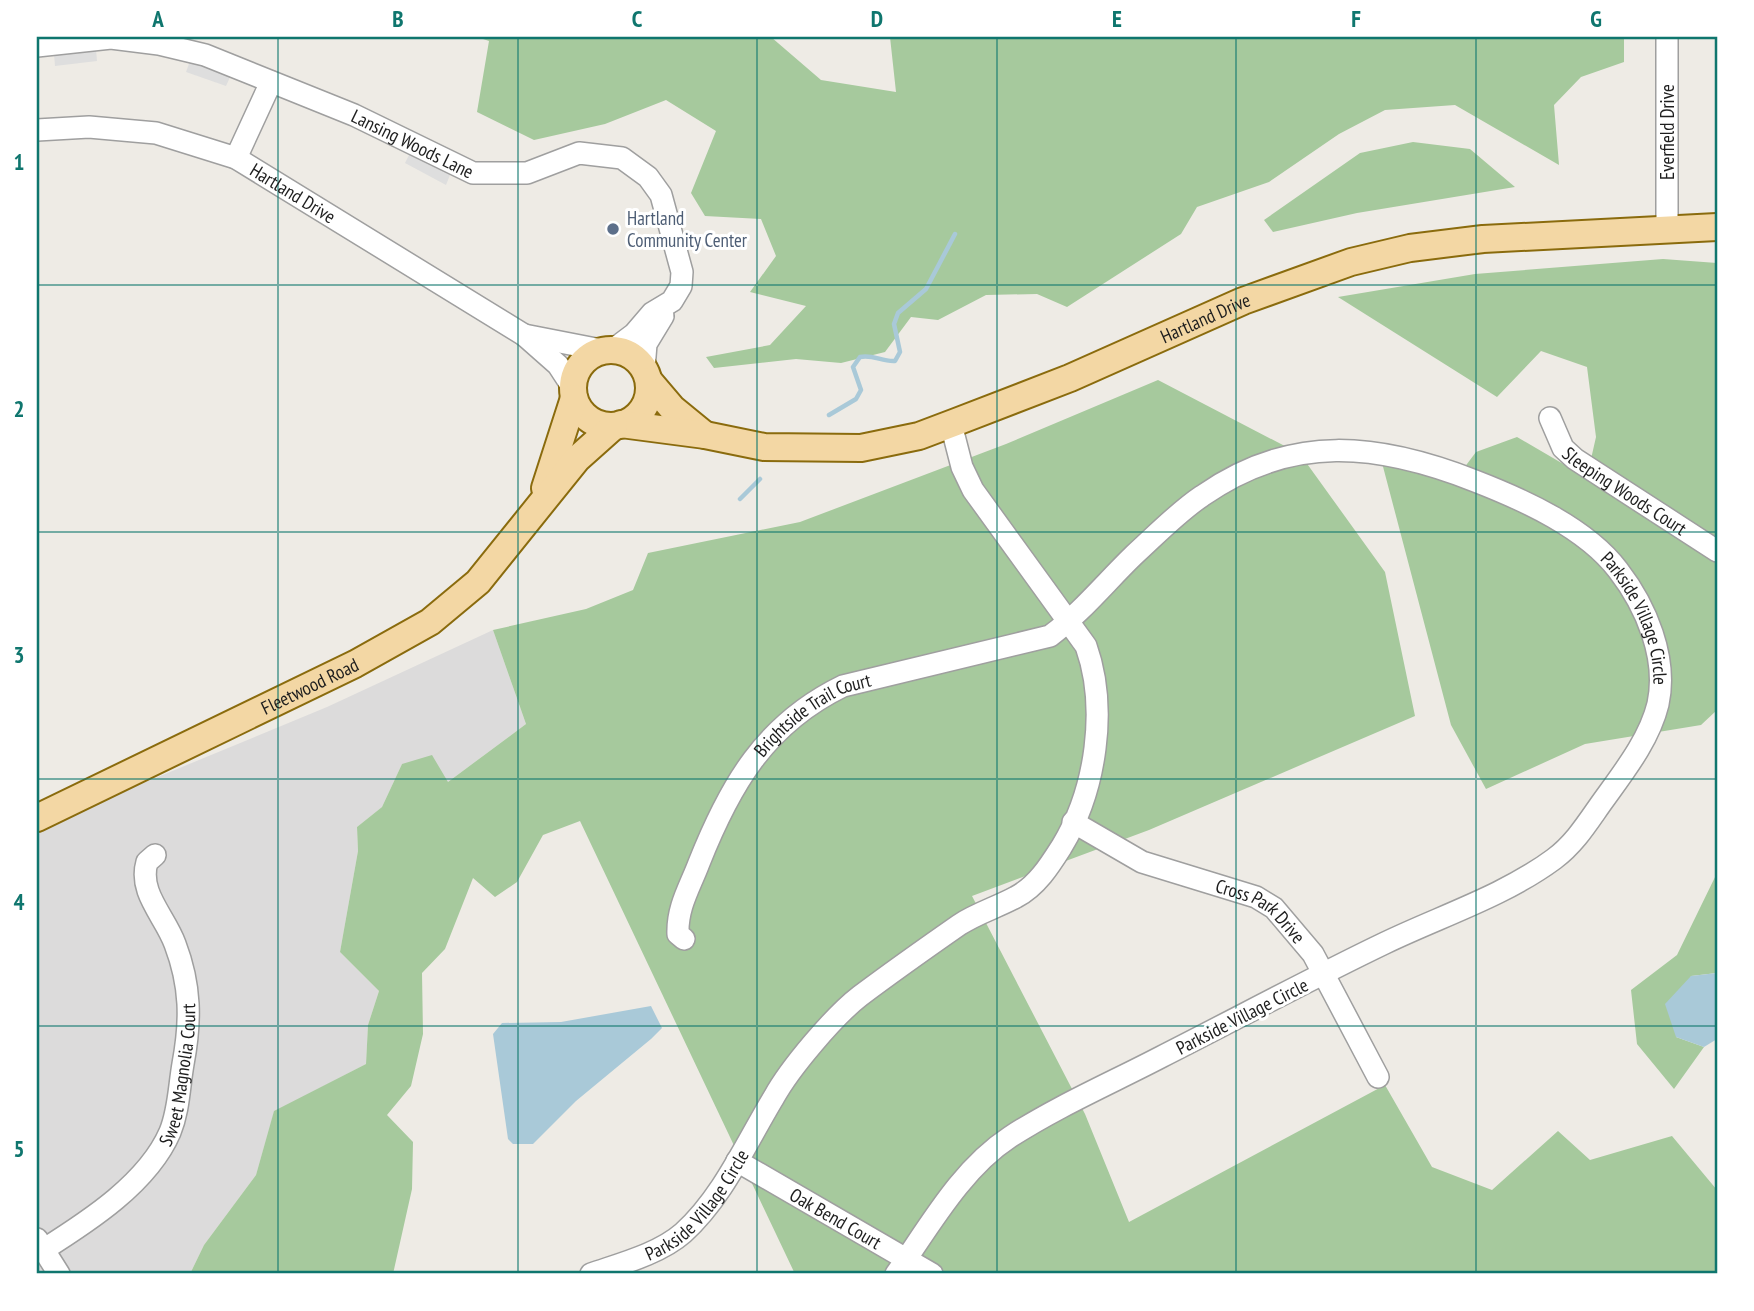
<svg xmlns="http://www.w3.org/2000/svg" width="1754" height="1311" viewBox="0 0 1754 1311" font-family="'PT Sans Narrow',sans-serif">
<rect width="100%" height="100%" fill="#eeebe5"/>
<!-- residential -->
<path fill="#dcdbdb" d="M493,630L526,724L448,782L402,764L382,807L357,827L358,851L340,952L379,991L368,1025L366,1064L274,1112L256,1175L204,1245L190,1274H37V827L327,707Z"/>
<!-- forest -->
<path fill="#a6c99d" d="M477,37H771L821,80L896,92L890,37H1624V62L1581,77L1554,105L1559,165L1455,105L1385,110L1339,134L1269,182L1197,207L1181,234L1067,307L1037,294L986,295L938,320L911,317L885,352L841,363L796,359L714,368L706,357L770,345L806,306L750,292L776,256L761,219L705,216L691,193L716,131L666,100L605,124L534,140L477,112L489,41Z
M1413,142L1470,149L1515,187L1357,213L1273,232L1264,220L1360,153Z
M1663,259L1717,263V710L1701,725L1585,744L1486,789L1451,725L1381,459L1455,480L1476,452L1517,437L1565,465L1591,459L1596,437L1587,367L1541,351L1497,397L1338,297L1475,274Z
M1158,380L1300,454L1385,572L1415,716L1149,830L972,896L1085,1114L1129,1222L1385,1085L1432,1167L1492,1190L1558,1131L1590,1160L1672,1136L1717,1190V1274H795L580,821L543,835L517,882L495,897L473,878L445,949L422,973L423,1034L411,1086L387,1115L413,1142L412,1189L393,1274H190L204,1245L256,1175L274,1111L366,1064L368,1025L379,991L340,952L358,851L357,827L382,807L402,764L432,755L448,782L526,724L493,630L586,609L633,590L648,553L800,522L1006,444Z
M1717,873V973L1691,976L1676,1037L1704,1047L1674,1089L1637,1044L1631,990L1677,955Z"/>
<!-- parking -->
<path fill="#dedede" d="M96,49L97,61L55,66L54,54Z
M190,61L231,75L226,86L186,72Z
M410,153L450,175L446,185L405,163Z"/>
<!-- water -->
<path fill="#a9c9d8" d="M1717,973V1039L1704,1047L1676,1037L1665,1004L1691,976Z
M651,1006L662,1028L651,1039L576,1101L533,1144H513L508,1139L493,1034L502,1023L561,1022Z"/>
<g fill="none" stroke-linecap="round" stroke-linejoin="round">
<!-- stream -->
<path stroke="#a9c9d8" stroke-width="4.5" d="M829,415L856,399L861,390L853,367L860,357C873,354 882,362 895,361L900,352L894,324L898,313L926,289L955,234
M740,499L760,479"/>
<!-- minor casing -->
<g stroke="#9f9f9f" stroke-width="24">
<g id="minor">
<path id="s1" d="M37,46L111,38L159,44L205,55L354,115L473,173H527L579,153L622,158L648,177L661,195L682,272L681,286L672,301L652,313L634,334L614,349"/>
<path id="s2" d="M37,130L89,127L156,133L236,158L524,335L558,365L573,388"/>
<path d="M236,158L271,82"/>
<path d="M1667,227V37"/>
<path d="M524,335L601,350"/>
<path d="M644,369L646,344L663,316"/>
<path id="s3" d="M1550,418L1563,448L1575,459L1717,551"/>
<path id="s4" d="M1073,822L1142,862L1256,897L1274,908L1313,954L1378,1077"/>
<path id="s5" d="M684,939L678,934C677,907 690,887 699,863C730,785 765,724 843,686L1050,636C1081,613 1106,582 1134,555C1156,535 1178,512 1202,496C1292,433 1378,443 1475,481C1524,500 1586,528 1618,570C1646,606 1668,658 1658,704C1649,741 1622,774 1600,805C1586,825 1574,844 1554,859C1504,896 1441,916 1385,943C1310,979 1236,1019 1161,1057C1111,1083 1058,1106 1010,1137C961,1169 929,1227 896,1274"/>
<path id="s6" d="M737,1161L932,1274"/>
<path d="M37,1239L59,1274"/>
<path id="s7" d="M43,1250C89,1221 148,1183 170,1132C179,1110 179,1087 183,1064C191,1021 191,986 175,944C165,916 138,893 147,862L155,855"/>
<path id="s8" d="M591,1274C620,1264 659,1254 683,1233C723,1197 746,1143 774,1097C790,1068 834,1016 860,996C892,972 926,948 959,925C977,913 998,907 1016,897C1037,886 1050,865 1062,846C1096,790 1108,708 1086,646L973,490L962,467L951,424"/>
</g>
</g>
<!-- major casing -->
<g stroke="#8a6b0d" stroke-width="30">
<g id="major">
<circle cx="611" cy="388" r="38"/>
<path d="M649,381L672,408L705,435"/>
<path id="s9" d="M621,424L705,435L764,447L861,448L919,436L956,422L1070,378L1243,301L1351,262L1410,248L1483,239L1717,227"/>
<path d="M545,488L574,398"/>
<path id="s10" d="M37,818L355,664L430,622L478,582L577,459L614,426"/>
</g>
</g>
<!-- minor -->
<use href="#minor" stroke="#fff" stroke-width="21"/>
<!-- major -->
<use href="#major" stroke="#f3d7a4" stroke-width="26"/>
</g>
<!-- grid -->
<path fill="none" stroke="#0f766e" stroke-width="2" stroke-opacity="0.55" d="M278,37V1274M518,37V1274M757,37V1274M997,37V1274M1236,37V1274M1476,37V1274M37,285H1717M37,532H1717M37,779H1717M37,1026H1717"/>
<!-- markers -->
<circle fill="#5c6f8a" stroke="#fff" stroke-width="2.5" cx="613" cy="229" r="7"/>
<g text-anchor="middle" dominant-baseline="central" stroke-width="6" stroke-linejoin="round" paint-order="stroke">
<!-- street labels -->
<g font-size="19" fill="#1e1e1e" stroke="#fff">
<text transform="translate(1667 132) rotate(-90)">Everfield Drive</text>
<text stroke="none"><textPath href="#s1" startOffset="396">Lansing Woods Lane</textPath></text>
<text stroke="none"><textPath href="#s2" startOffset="270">Hartland Drive</textPath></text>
<text stroke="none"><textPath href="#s9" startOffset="611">Hartland Drive</textPath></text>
<text stroke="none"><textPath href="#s3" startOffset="108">Sleeping Woods Court</textPath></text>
<text stroke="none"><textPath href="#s5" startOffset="1246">Parkside Village Circle</textPath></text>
<text stroke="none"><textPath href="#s10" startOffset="303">Fleetwood Road</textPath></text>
<text stroke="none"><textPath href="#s5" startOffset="276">Brightside Trail Court</textPath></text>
<text stroke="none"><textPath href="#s4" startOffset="210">Cross Park Drive</textPath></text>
<text transform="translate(1242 1016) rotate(-27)">Parkside Village Circle</text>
<text stroke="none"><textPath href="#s7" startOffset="234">Sweet Magnolia Court</textPath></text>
<text stroke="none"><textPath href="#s8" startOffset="131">Parkside Village Circle</textPath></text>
<text stroke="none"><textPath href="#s6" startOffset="114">Oak Bend Court</textPath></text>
</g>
<!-- service labels -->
<g font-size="19" fill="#4e5e75" stroke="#fff" text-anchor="start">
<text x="627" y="218">Hartland<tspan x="627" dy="22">Community Center</tspan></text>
</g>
</g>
<!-- border -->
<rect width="1754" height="1311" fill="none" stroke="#ffffff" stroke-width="77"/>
<rect x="38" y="38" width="1678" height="1234" fill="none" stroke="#0f766e" stroke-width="2.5"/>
<g font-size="23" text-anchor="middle" font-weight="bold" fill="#0f766e">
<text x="158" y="27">A</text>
<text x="398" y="27">B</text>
<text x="637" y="27">C</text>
<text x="877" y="27">D</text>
<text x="1117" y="27">E</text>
<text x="1356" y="27">F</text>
<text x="1596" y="27">G</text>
<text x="19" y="170">1</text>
<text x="19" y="417">2</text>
<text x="19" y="663">3</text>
<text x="19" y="910">4</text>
<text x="19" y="1157">5</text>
</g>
</svg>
